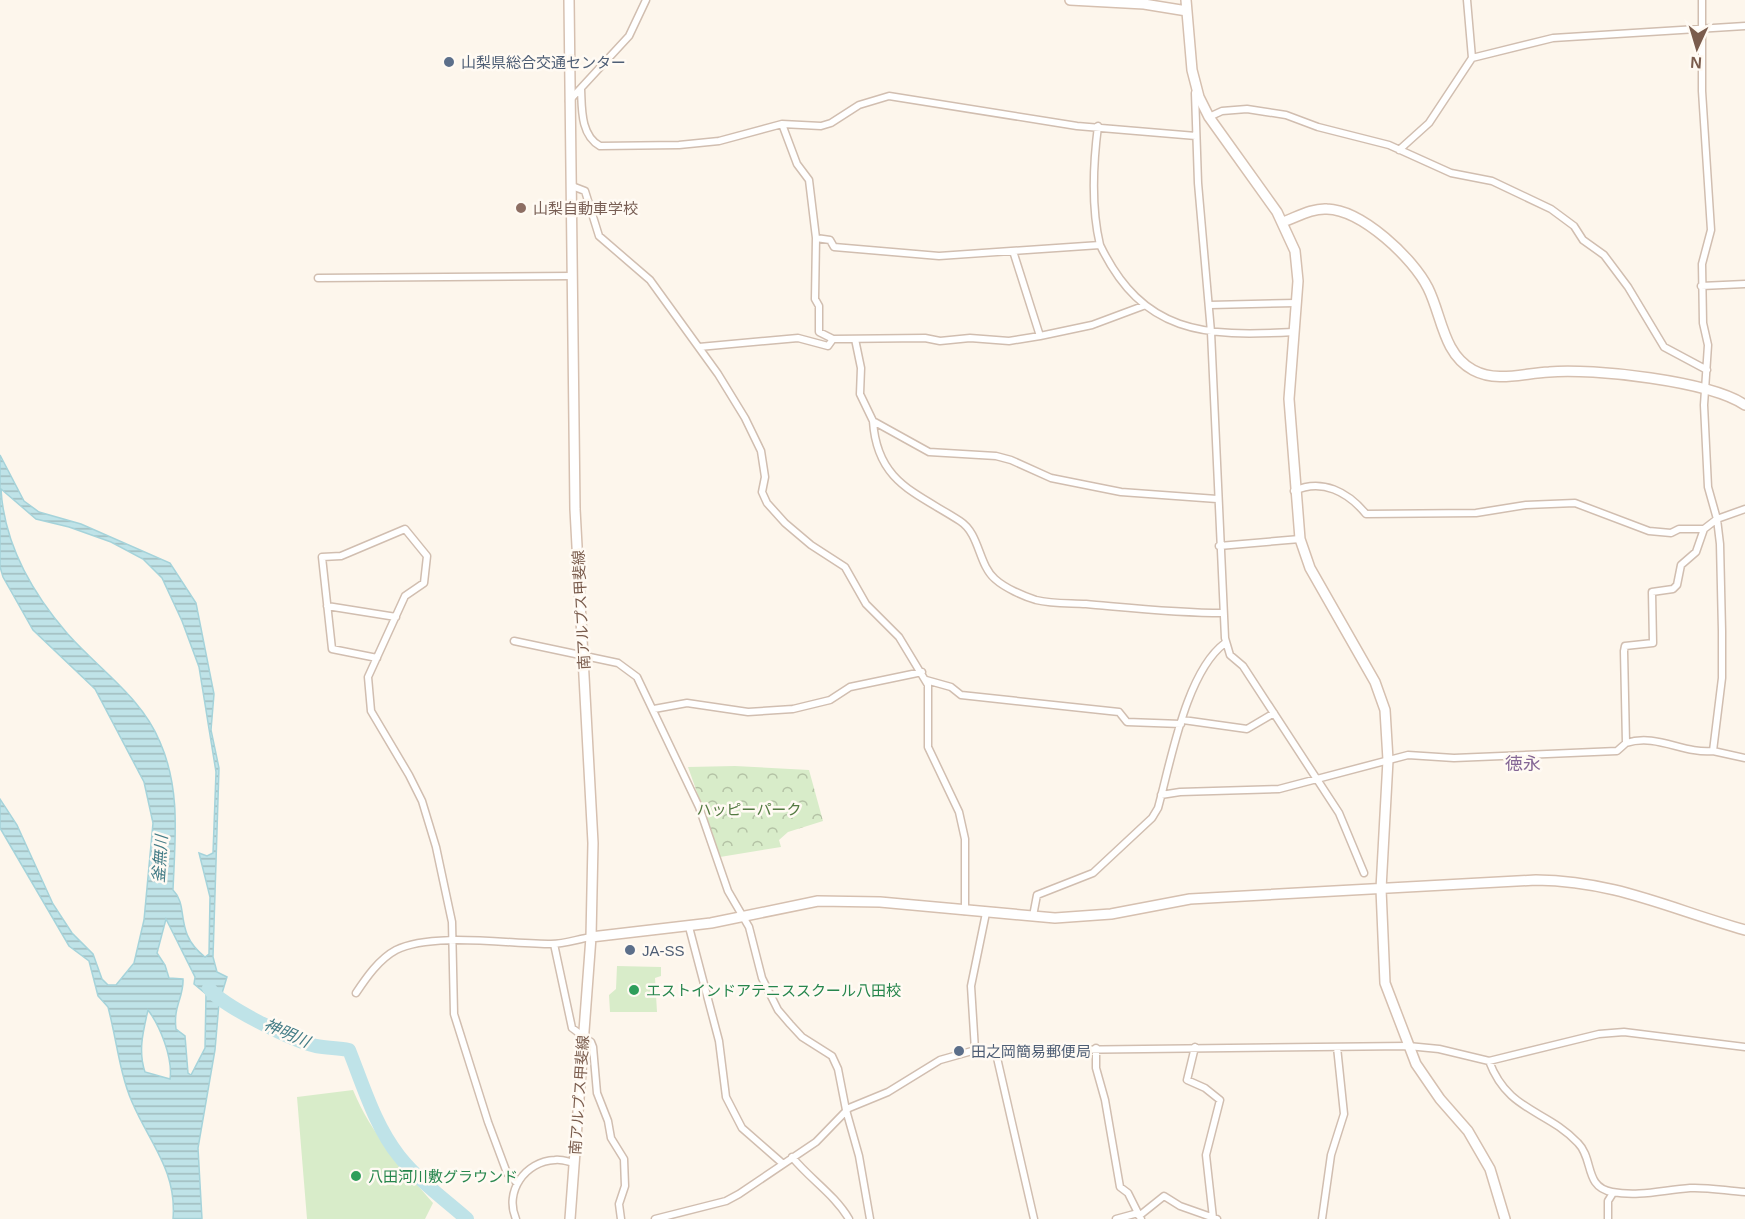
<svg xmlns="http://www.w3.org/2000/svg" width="1745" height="1219" viewBox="0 0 1745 1219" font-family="Arial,'Noto Sans JP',sans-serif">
<defs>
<pattern id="park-crowns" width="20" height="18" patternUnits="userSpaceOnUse" patternTransform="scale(1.5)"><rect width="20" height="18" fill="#d8ecc9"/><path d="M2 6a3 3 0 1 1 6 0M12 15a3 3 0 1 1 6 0" fill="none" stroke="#b4c2a5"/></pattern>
<pattern id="water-rules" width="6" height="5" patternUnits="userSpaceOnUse" patternTransform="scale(1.5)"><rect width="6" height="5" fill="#bfe3e8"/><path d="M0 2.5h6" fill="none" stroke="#a0bbbe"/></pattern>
</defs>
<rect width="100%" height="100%" fill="#fdf6ec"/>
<!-- park -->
<path fill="url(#park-crowns)" d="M735,766L809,770L823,821L788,832L779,840L781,847L720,857L688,767Z"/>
<!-- garden -->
<path fill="#d8ecc9" d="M617,966L661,967V976L655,978L657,1012H610L609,995L616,989Z
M353,1090C371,1134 402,1167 433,1203L425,1219H307L297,1097Z"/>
<!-- water -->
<path fill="url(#water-rules)" stroke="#a5d3da" stroke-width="1.5" fill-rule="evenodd" d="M0,455L24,501L39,512L81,524L170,563L196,603L214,694L211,730L219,768L213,957L217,972L227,977L219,1003L215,1050L198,1148L202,1219H173C177,1171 150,1144 132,1102C120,1075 116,1037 108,1007L98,996L89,961L69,946L0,828V799L17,825L53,904L72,933L93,954L102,979L108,985H116L134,963L144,920L153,823L144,782L95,689L33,630L3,577L0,567ZM1,489L36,519L69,527L111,542L143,559L162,578L182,621L199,667L216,772L213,853L207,856L199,853L210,897L209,954L205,957C173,932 190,907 173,890C175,839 181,790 160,742C141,696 97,668 66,632C31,591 4,543 1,489ZM166,919L195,977L194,984L206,994L205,1048L191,1075L188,1073L185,1036L176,1029C173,1006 184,997 183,979L169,978L165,965L157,953ZM148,1010C160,1026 173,1058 170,1079L145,1072C138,1051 143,1032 148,1010Z"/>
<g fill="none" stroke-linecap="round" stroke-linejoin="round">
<!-- river -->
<path stroke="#bfe3e8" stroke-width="14" d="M209,988C218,1004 297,1043 316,1046C327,1048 339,1048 349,1050C363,1085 375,1126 399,1156C418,1180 444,1199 467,1219"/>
<!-- street casing -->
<g stroke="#d1beb0" stroke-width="9">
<path id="street" d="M1467,0L1472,58
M581,89C582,107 580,135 600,146L679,145L719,141L782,124L821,126L831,123L859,105L889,96L1077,126L1196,136
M1195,93L1198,183L1211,332L1225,638L1230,655L1243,666L1339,813L1364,873
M569,101L629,36L646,0
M1209,117L1222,111L1247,109L1286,115L1318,127L1389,145L1451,173L1492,181L1551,209L1574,226L1583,240L1604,255L1628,287L1664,347L1707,370
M782,124L797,164L809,180L816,238L815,299L819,306V332L833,339L925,338L940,341L970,338L1009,341L1040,336L1092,325L1143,306
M1098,126C1093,165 1091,207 1100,245
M1399,150L1429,123L1472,58L1553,38L1745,26
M572,186L585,191L599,236L650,280L718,374L745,418L761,451L765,477L762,492L767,503L785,523L811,545L845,567L866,604L899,637L928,685V747L959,812L965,839V911
M816,238L830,240L834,247L939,256L1100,245C1143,334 1204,337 1294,332
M1013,251L1040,336
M318,278L573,276
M1701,286L1745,284
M1210,305L1296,303
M855,339L861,368L860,394L873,421L929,452L996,456L1011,460L1051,478L1121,492L1217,499
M699,347L798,338L828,346L833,339
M873,421C877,482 915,492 960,521C980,534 978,564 995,579C1005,588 1023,596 1036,600C1052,604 1069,603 1086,604C1132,608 1177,613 1223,613
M1294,491C1322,478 1348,492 1366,514L1476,513L1526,505L1575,503L1649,531L1671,533L1679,529H1704
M1219,546L1300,539
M327,606L396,617
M514,641L618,663L637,677L699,807L728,891L749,927L762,978L778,1010L790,1024L802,1037L832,1056L838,1069L846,1110L859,1156L870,1219
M377,658L332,649L322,557L341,556L405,529L427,556L424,583L405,596L368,677L371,711L409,775L422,801L436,847L452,922L454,1014L488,1122L507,1173L517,1183
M926,680L951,687L961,695L1119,712L1127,722L1181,724
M654,709L687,703L748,712L793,709L830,700L850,687L922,672
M1183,720L1247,729L1274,713
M1626,743C1657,733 1683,754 1713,751L1722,678V631L1720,544L1717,519L1708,487L1704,405L1708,345L1703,323L1702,264L1711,230L1702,91V0
M1713,751L1745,758
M1161,795L1180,792L1279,789L1408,755L1454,758L1617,751L1626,743L1624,651L1625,646L1653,643L1652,592L1673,589L1677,585L1681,565L1696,552L1704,529L1717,519L1745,509
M1033,916L1037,895L1093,873L1152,818L1158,808C1171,761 1186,672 1225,643
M689,927L719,1041L726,1097L742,1128L782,1163
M554,944L572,1028L591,1042L593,1047L597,1093L608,1121L611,1138L624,1159L625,1186L619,1204L621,1219
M356,993C366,978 379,959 396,950C432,932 509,944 551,944C564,944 578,939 591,937
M1195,1047L1187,1080L1205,1088L1220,1100L1206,1155L1213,1218
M1096,1048V1068L1105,1100L1120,1187L1128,1193L1141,1219
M995,1049L1034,1219
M975,1050L971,986L986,913
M1489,1061C1508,1112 1546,1109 1578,1143C1594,1159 1584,1187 1612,1192C1639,1197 1663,1190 1690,1188C1708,1187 1727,1191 1745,1192
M792,1157C810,1179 835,1195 849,1219
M1139,1216L1164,1196L1180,1206L1217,1219
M516,1219C504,1192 525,1161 555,1160C561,1159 569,1162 574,1163
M655,1219L726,1201L739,1194L816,1142L849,1108L888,1092L940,1060L972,1051L1408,1046L1439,1049L1489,1061L1599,1034L1624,1032L1745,1047
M1116,1219L1138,1213
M1322,1219L1331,1155L1344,1114L1337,1047
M1608,1219V1201L1613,1193"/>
</g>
<!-- secondary casing -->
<g stroke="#d6c0b0" stroke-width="12">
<path id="secondary" d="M569,0L575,509L593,843L591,937L570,1219
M1070,0L1144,4L1187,11
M1186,0L1192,70L1199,97L1209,117L1277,212L1295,251L1298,281L1289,399L1300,539L1310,568L1375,682L1385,710L1388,760L1381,889L1385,983L1416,1064L1440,1099L1468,1131L1490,1169L1505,1219
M1283,222C1297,217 1312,208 1327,209C1362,210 1413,258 1428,288C1442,316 1443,354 1473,370C1497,383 1524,373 1549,372C1593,368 1710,381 1745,405
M591,937L711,923L818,901L880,902L1055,918L1111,914L1190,899L1536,880C1616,881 1670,909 1745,930"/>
</g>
<!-- street -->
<use href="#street" stroke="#fff" stroke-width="6"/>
<!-- secondary -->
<use href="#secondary" stroke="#fff" stroke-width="9"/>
</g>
<!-- markers -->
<g fill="#5c6f8a" stroke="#fffaf3" stroke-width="2">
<circle cx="449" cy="62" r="6"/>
<circle cx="630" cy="950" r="6"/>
<circle cx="959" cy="1051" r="6"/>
</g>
<circle fill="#8d6e63" stroke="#fffaf3" stroke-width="2" cx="521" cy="208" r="6"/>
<g fill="#2e9e5b" stroke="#fffaf3" stroke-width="2">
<circle cx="634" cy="990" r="6"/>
<circle cx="356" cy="1176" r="6"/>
</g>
<g text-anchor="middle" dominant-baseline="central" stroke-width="5" stroke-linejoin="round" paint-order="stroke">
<!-- service labels -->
<g font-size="15" fill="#4e5e75" stroke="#fffaf3" text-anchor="start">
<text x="461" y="62">山梨県総合交通センター</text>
<text x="642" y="950">JA-SS</text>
<text x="971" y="1051">田之岡簡易郵便局</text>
</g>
<!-- education labels -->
<g font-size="15" fill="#785e54" stroke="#fffaf3" text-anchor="start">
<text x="533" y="208">山梨自動車学校</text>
</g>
<!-- street labels -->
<g font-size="15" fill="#7a5c4d" stroke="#fffaf3">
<text transform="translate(581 610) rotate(-93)">南アルプス甲斐線</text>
<text transform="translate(579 1095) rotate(-86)">南アルプス甲斐線</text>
</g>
<!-- park labels -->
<g font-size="15" fill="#537a41" stroke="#fffaf3">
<text x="749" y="809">ハッピーパーク</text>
</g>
<!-- leisure labels -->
<g font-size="15" fill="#27864d" stroke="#fffaf3" text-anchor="start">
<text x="646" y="990">エストインドアテニススクール八田校</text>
<text x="368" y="1176">八田河川敷グラウンド</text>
</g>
<!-- water labels -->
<g font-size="16" font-style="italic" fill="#437c86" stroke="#fffaf3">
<text transform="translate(160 859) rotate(-86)">釜無川</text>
<text transform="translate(287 1033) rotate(24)">神明川</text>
</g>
<!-- quarter labels -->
<g font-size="18" fill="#846695" stroke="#fffaf3">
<text x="1523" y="764">徳永</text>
</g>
</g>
<!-- north arrow -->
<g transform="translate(1697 48) rotate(184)" stroke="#fffaf3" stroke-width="4.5" paint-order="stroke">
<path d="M0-4.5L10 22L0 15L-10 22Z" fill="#7a5c4d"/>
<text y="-9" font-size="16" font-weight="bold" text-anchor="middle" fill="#7a5c4d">N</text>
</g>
</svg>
